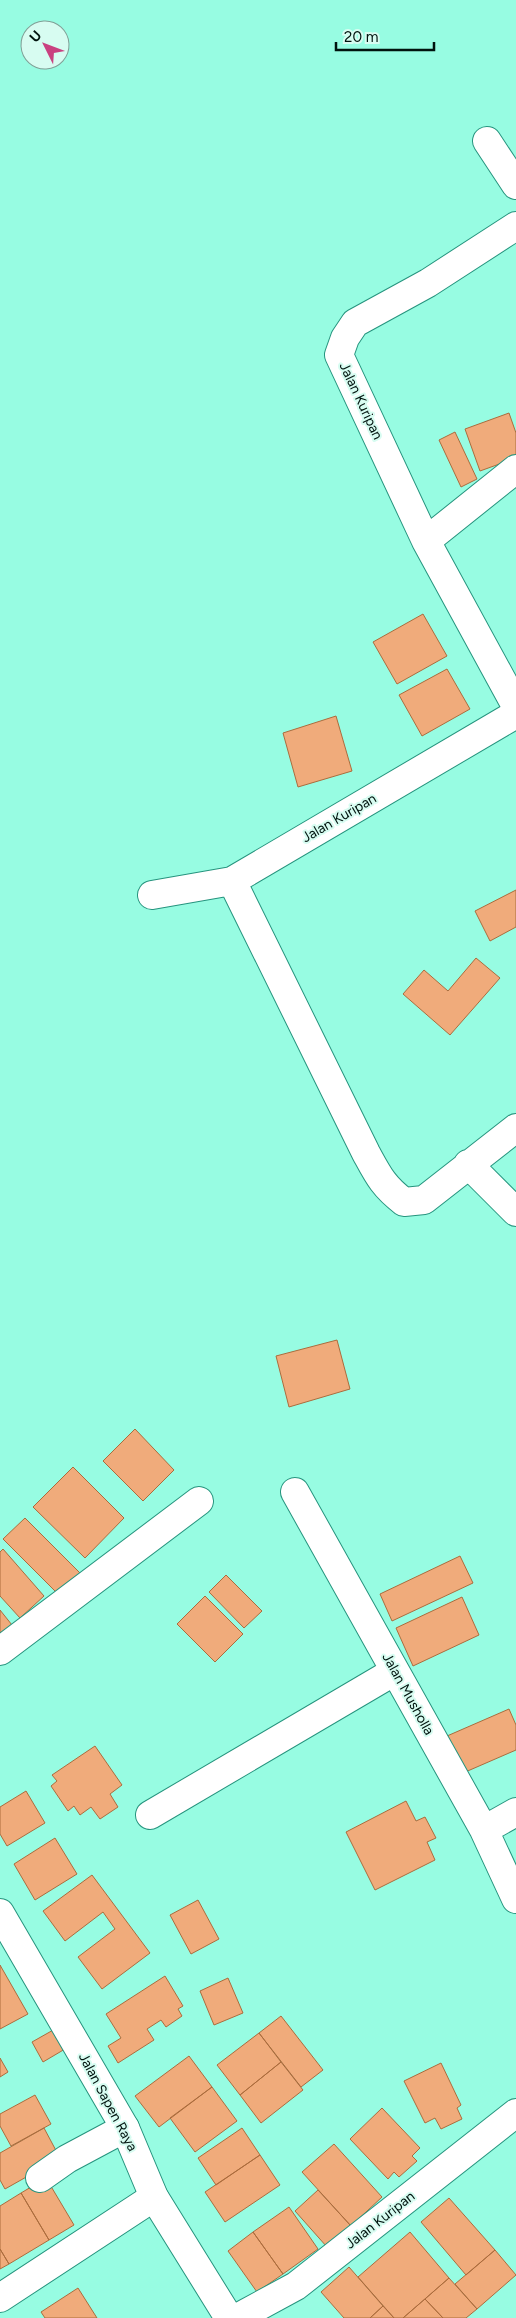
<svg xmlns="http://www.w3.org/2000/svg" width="516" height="2318" viewBox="0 0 516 2318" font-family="Figtree,sans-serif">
<rect width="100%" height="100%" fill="#97fce2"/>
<!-- building -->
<path fill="#f0ab7b" stroke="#ab6c3d" d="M509,413L516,433V458L480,471L465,429Z
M455,432L477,479L461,487L439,440Z
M423,614L447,656L397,684L373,642Z
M447,669L470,709L422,736L399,695Z
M336,716L352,771L298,787L283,733Z
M516,890V927L490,941L475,911Z
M476,958L500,978L450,1035L403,994L424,970L448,991Z
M337,1340L350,1389L289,1407L276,1356Z
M135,1429L174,1470L143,1501L103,1461Z
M73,1467L124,1518L85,1558L33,1507Z
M25,1518L85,1578L64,1600L3,1539Z
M3,1549L44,1596L20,1618L0,1596V1552Z
M460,1556L473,1583L392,1621L380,1594Z
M226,1575L262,1611L244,1628L209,1592Z
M205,1596L243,1634L215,1662L177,1624Z
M462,1597L479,1635L413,1666L396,1628Z
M0,1610L12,1625L0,1634Z
M509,1709L516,1725V1750L463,1773L447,1736Z
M95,1746L122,1785L110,1794L118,1807L100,1819L91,1807L80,1815L74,1806L68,1811L51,1786L57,1781L52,1775Z
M26,1791L45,1823L7,1846L0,1834V1807Z
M406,1801L416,1821L425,1817L436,1838L427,1842L435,1860L375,1890L346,1832Z
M55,1838L77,1874L35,1900L14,1864Z
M92,1875L150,1953L102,1989L78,1957L115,1929L103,1912L65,1941L43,1911Z
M198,1900L219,1939L191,1954L170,1915Z
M0,1965L28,2014L0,2029Z
M165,1976L183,2006L178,2009L182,2016L166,2027L161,2020L147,2029L154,2040L118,2063L108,2046L121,2038L106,2014Z
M228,1978L243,2013L214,2025L200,1991Z
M281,2016L323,2070L301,2087L259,2033Z
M55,2029L65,2049L43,2062L32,2042Z
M259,2033L281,2062L240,2095L217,2065Z
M189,2056L212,2087L159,2127L135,2096Z
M0,2058L8,2072L0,2077Z
M281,2062L303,2090L261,2123L240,2095Z
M441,2063L461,2105L457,2108L462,2119L441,2129L435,2118L425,2123L404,2081Z
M212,2087L237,2121L195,2152L170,2118Z
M35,2095L51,2124L11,2146L0,2126V2114Z
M382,2108L420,2148L412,2156L417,2161L399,2177L394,2172L388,2179L350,2139Z
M44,2128L60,2158L5,2189L0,2180V2153Z
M242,2128L260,2155L216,2185L198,2158Z
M334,2144L382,2197L351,2226L302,2172Z
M260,2155L280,2185L225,2222L205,2192Z
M46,2178L74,2225L49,2240L21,2193Z
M318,2190L351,2226L327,2247L295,2211Z
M21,2193L49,2240L9,2264L0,2249V2206Z
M449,2198L495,2250L466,2275L421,2222Z
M289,2207L318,2249L283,2274L253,2232Z
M253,2232L283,2274L257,2292L228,2251Z
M410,2232L449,2278L403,2318H394L358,2277Z
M0,2249L9,2264L0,2269Z
M495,2250L516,2275L477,2309L455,2284Z
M349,2267L383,2306L370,2318H344L321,2292Z
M449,2278L477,2309L466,2318H443L425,2299Z
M78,2288L97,2318H45L41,2312Z
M425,2299L443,2318H403Z
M383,2306L394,2318H370Z"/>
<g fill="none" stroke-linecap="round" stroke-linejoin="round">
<!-- street casing -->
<g stroke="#26947e" stroke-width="30">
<path id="street" d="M487,141L516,185
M516,226L428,283L355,323L345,338L339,355L426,541L516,706
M426,541L516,469
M232,881L366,1153C378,1175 383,1186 404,1202L424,1200L516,1128
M152,895L232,881L516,714
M468,1164L516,1212
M295,1492L484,1830L516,1899
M0,1651L199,1501
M150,1815L395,1671
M484,1830L516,1812
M40,2178L67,2159L125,2128
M0,2298L154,2197
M237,2318L296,2286L516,2113"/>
</g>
<!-- secondary casing -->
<g stroke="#26947e" stroke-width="30">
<path id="secondary" d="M0,1913L125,2128L154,2197L229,2318"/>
</g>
<!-- street -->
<use href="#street" stroke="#fff" stroke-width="28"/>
<!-- secondary -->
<use href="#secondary" stroke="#fff" stroke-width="28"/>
</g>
<g text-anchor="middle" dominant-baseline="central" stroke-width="4" stroke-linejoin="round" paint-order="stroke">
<!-- street labels -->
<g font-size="14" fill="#00130e" stroke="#d7fcf1">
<text transform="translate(361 401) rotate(65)">Jalan Kuripan</text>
<text transform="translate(339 818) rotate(-30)">Jalan Kuripan</text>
<text transform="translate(408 1694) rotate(61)">Jalan Musholla</text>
<text transform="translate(108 2102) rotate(62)">Jalan Sapen Raya</text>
<text transform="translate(380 2220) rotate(-38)">Jalan Kuripan</text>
</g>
</g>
<!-- north arrow -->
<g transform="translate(45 45) rotate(312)"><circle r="24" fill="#d7fcf1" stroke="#819f96"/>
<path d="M0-4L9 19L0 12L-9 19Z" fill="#c94180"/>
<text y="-8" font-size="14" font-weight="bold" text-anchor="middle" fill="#00130e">U</text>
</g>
<!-- scale -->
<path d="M336 42v8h98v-8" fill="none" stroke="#00130e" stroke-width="2.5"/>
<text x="344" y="42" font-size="15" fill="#00130e" stroke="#d7fcf1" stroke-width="4" paint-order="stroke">20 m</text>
</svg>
